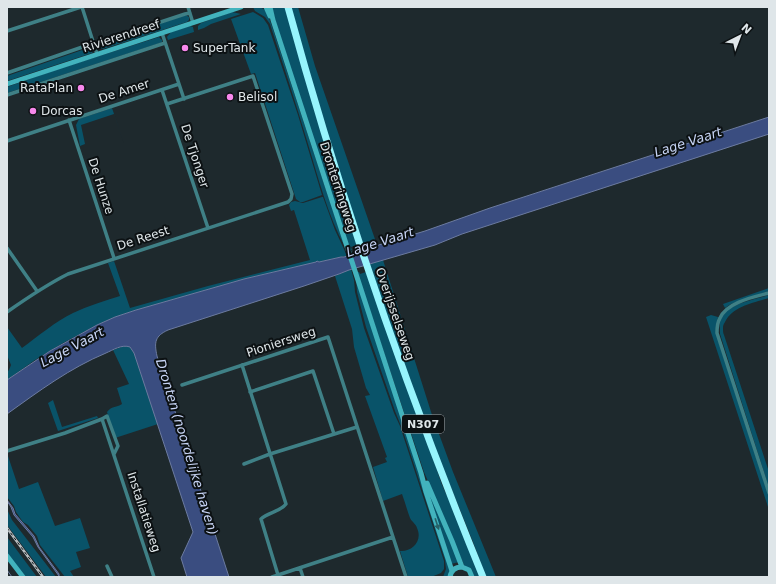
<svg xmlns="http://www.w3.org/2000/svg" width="776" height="584" viewBox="0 0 776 584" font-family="'DejaVu Sans',sans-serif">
<rect width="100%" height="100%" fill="#1e292d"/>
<!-- green -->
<path fill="#095369" d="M253,7C268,7 267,13 272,26L345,247C328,216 318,177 308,144C296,104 283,64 270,24L265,17L255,11Z
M272,7H285L357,245L351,247L352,250L350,251L276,23Z
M290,7H298L315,66L377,245L364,251L344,190Z
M232,12L241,14L211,24L204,28L198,30V26L201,23Z
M253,12L263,18L268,25L298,115L322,195L303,202H300L296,199L255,73L251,74L231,19Z
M186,15L189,17V20L187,22L103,49L99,47V45L102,43Z
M190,26L193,27L194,32L168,40L167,37L171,32Z
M159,37L162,40V42L160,43L7,93V87L52,71Z
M91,47L94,49L92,53L7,81V76Z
M112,108L125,146L114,114L81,125L85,144L80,146L76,125L79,119Z
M322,197H323L335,230L343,247L347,256L341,257L318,262L317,261V262L244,279L136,310L115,317L97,325L63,343L35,360L7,380V372L9,370L11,365L7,355V327L22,348C38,336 55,322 73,313C88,306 104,301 120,296L108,263L114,261L130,308L208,286L310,260L294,210L291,211L289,205L291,202L295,201L303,203Z
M383,260L432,415L453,472L496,577H486L473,542L434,446L368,264Z
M351,269L354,280L355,292L364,328L394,413L400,426L444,561V569L441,573L431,577H408L400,551C412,552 423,541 417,528C416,524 412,522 410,518C407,510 405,502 402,494L383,501L373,467L387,462L385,458L387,457L365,396L370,395L366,388L354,347L352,329L335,276Z
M357,272H359L360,274L366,272L436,466C439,477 443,489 449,499L481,577H473L464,565L424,472Z
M356,279L450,568V572L448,577H443L446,569L445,560L403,431L395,411L366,327L357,292Z
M769,288V291L731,304L725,308L723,304Z
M769,295V298C753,303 733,306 725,322C723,325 723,326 723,328C723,331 723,333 724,335L769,472V488L720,334C720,329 719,323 721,318C727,304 756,299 769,295Z
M711,315L718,317L717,323L719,343L769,497V510L706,317Z
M124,346L130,347L134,353L158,424L115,438L107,412C113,405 116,408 122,404L117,388L129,384L113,350Z
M53,400L62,427L97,416L98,418L58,431L48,403Z
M7,453L19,489L38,482L55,526L80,518L90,548L76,552L81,567L70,571L74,577H65L40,545L37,536L28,525L23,522L16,512L14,506L7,497Z
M428,491H429L459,562L451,564Z
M7,509L12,520L56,577H46L7,525Z
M7,537L37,577H25L7,553Z"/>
<!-- water -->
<path fill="#3a4d80" stroke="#6c7ba0" d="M769,117V134L462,234L435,245L349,270L339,274L304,286L168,330C155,336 154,342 157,356L229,577H187L181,558L193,532L134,353L130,347C122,344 113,350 106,353C70,368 39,391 7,414V380L50,351L97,325L115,317L136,310L244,279L316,262L317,261L319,262L341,257H344L372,248V247L425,231L490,208Z
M7,500L13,508L15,514L34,536L39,547L59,574V576L38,547L33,537L14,515L11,507L7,501Z"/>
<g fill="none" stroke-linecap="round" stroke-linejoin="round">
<!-- stream -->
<path stroke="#6c7ba0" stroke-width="1" d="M7,570L12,577"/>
<!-- street -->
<path stroke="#3f8086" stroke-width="3.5" d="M82,7L97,54
M188,7L193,23
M7,31L81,7
M162,33L184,99
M7,73L94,43L100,42L185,14L190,13
M162,90L208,228
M7,95L165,43
M69,120L114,258
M7,141L179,84
M7,248L37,291
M769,293C754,297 727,302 720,318C717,323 717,328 717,333L769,493
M7,312C27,298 46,285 68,274L288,202L291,199L292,194L253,76L167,104
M242,365L286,504C280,512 268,512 261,519L278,575
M182,385L328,337L406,577
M250,392L313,371L334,434
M102,419L154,577
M7,451L65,433L102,419L107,416L118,446L114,454
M244,464L270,454L357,427
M107,566L112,577
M300,568L303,577
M272,577L393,537"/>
<!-- secondary -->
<path stroke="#42b3bd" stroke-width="5" d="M266,7L270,16
M270,7L273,20L421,473L426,492L452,571
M7,84L241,7
M427,483L452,541L462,567
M7,556L23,577
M450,577C451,571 455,567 462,567L469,570L472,577"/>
<!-- highway -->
<path stroke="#97f4fd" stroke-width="7" d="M288,7C341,201 407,391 483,577"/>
<!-- rail casing -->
<g stroke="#b7bec2" stroke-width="2.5">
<path id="rail" d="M7,528L43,577"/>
</g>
<!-- rail -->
<use href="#rail" stroke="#0c1113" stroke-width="1" stroke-dasharray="3" stroke-linecap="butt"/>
</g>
<!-- one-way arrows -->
<defs><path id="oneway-solid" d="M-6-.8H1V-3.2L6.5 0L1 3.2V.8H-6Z"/></defs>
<use fill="#276268" href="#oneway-solid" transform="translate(437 524) rotate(72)"/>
<!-- markers -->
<g fill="#f788ec" stroke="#0c1113" stroke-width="1.5">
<circle cx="185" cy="48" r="4"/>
<circle cx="81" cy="88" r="4"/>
<circle cx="230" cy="97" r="4"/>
<circle cx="33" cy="111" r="4"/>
</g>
<g text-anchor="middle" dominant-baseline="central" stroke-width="4" stroke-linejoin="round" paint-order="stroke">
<!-- shield labels -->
<rect fill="#0c1113" stroke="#a0a6a9" stroke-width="1" x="402" y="415" width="42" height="18" rx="3"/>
<g font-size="11" font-weight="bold" fill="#dfe6e9">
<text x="423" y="424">N307</text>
</g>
<!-- street labels -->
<g font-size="12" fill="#dfe6e9" stroke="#0c1113">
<text transform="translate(121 36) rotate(-18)">Rivierendreef</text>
<text transform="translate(124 91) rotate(-18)">De Amer</text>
<text transform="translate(195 156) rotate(72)">De Tjonger</text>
<text transform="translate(101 186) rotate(72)">De Hunze</text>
<text transform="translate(338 187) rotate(72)">Dronterringweg</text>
<text transform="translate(143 238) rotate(-18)">De Reest</text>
<text transform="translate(395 314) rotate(71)">Overijsselseweg</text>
<text transform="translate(281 342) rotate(-18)">Pioniersweg</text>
<text transform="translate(144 512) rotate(72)">Installatieweg</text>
</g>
<!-- poi labels -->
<g font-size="12" fill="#dfe6e9" stroke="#0c1113" text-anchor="start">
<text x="193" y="48">SuperTank</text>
<text x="73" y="88" text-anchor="end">RataPlan</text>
<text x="238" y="97">Belisol</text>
<text x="41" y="111">Dorcas</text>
</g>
<!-- water labels -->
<g font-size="13" font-style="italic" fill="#c8d5f6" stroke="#0c1113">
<text transform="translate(688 142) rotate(-18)">Lage Vaart</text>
<text transform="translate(380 242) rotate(-18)">Lage Vaart</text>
<text transform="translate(72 347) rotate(-28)">Lage Vaart</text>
<text transform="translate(187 447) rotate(73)">Dronten (noordelijke haven)</text>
</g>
</g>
<!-- border -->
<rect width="776" height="584" fill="none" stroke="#dfe6e9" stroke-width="16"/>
<!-- north arrow -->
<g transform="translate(740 36) rotate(42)" stroke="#0c1113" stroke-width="3" paint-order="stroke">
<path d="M0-3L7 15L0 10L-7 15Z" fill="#dfe6e9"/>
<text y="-6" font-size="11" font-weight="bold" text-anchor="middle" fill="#dfe6e9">N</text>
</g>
</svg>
